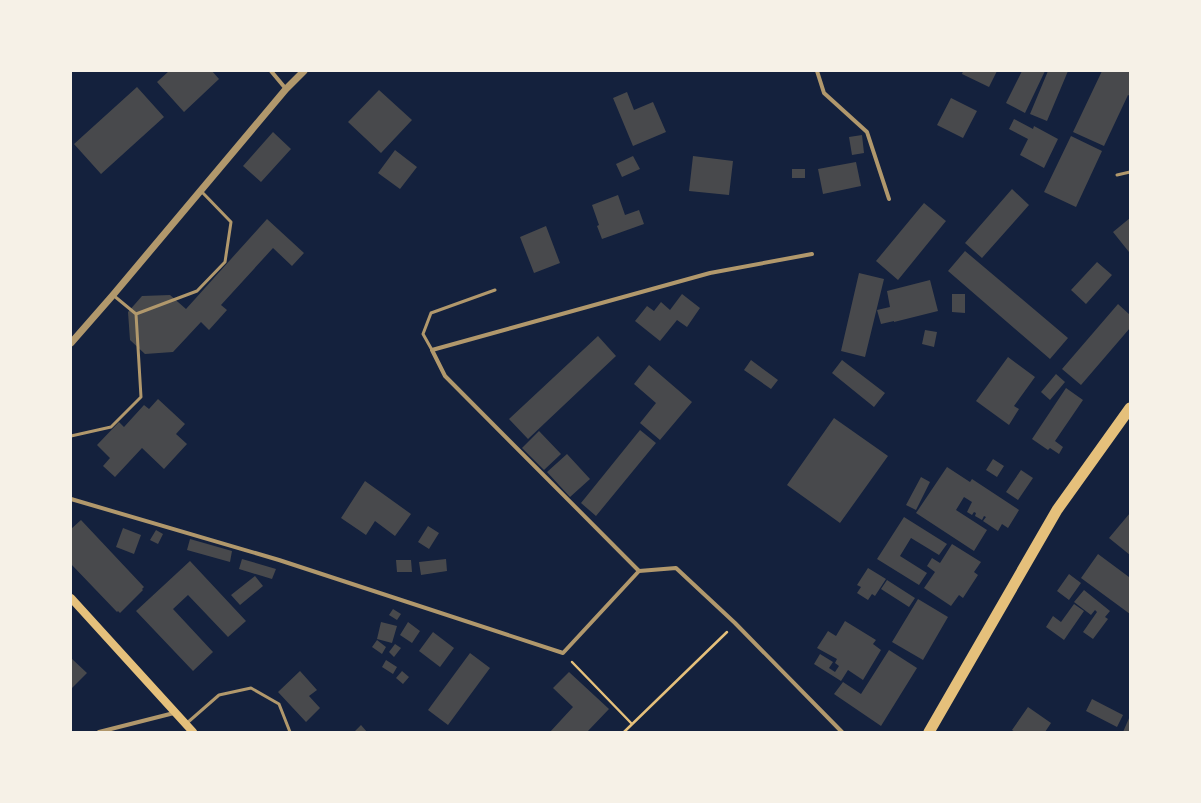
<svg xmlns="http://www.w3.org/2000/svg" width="1201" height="803" viewBox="0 0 1201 803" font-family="Ubuntu,sans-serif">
<rect width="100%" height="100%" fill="#14213d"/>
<!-- building -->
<path fill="#48494c" d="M169,71H212L219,79L184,112L157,82Z
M963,71H997L989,87L962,74Z
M1022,71H1045L1025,113L1006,103Z
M1048,71H1068L1047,121L1030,114Z
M1102,71H1130V96L1128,95L1104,146L1073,132Z
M137,87L164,117L101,174L74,144Z
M379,90L412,120L381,153L348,122Z
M627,92L634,110L653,102L666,132L633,146L613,98Z
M951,98L977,111L963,138L937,125Z
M1014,119L1033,129L1034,126L1058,139L1044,168L1020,155L1028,139L1009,129Z
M273,132L291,149L261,182L243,166Z
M862,135L864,153L852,155L849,137Z
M1071,136L1102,151L1076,207L1044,192Z
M395,150L417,167L400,189L378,173Z
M633,156L640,169L622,177L616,164Z
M693,156L733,161L729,195L689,191Z
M856,162L861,186L823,194L818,169Z
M792,169H805V178H792Z
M1012,189L1029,205L982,258L965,243Z
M618,195L625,215L639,210L644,224L602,239L597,226L599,225L592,205Z
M924,203L946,221L898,280L876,261Z
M1130,218V251L1129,252L1113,232Z
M267,219L304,253L292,266L273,248L221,305L227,310L209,330L201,322L173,352L145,354L130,340L128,312L142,296L170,295L186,309Z
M546,226L560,263L534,273L520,237Z
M965,251L1068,338L1050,359L948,271Z
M1097,262L1112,275L1086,304L1071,290Z
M859,273L884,279L865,357L841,351Z
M930,280L938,311L894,322V321L881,324L877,310L890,307L887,291Z
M682,294L700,308L687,327L677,320L660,341L635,321L647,306L654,311L661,302L670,310Z
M952,294H965V313L952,312Z
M1118,304L1130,315V328L1081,385L1062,369Z
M925,330L937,332L934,347L922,344Z
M598,336L616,356L528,439L509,419Z
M1008,357L1035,377L1014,406L1019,409L1009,425L976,401Z
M751,360L778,380L771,389L744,370Z
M842,360L885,393L874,407L832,373Z
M649,365L692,402L660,440L640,423L656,403L634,384Z
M1056,374L1065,382L1050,400L1041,392Z
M1066,388L1083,400L1055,441L1063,447L1059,454L1050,448L1048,450L1032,439Z
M158,399L185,424L176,434L187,444L164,469L142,448L115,477L103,466L110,458L97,445L119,422L124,427L144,405L149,409Z
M834,418L888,456L840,523L787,485Z
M640,430L656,443L596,516L581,503Z
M539,431L561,454L544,470L522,448Z
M567,454L590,479L570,497L547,472Z
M993,459L1004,466L997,477L986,470Z
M947,467L970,482L972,479L1019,510L1008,528L1002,524L998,531L983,521L986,517L984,516L982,520L975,516L976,513L974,512L972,515L967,512L972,502L964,497L956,510L987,530L974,551L916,513Z
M1021,470L1033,478L1018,500L1006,492Z
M921,477L930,482L916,510L906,505Z
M365,481L411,514L395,536L375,521L366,535L341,518Z
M1130,513V555L1109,538Z
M904,517L947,544L939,555L911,538L900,556L927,573L919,585L877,559Z
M81,520L144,587L142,589L143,590L120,613L118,611L117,612L71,564V529Z
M428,526L439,533L429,549L418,542Z
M123,528L141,535L134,554L116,547Z
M156,530L163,534L158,544L150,540Z
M190,539L232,551L230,562L187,550Z
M952,544L981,562L974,572L978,575L963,598L959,595L951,606L924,588L935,572L927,566L932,558L940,563Z
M1098,554L1129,577L1130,575V614L1081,578Z
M242,559L276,569L272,579L239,569Z
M446,559L447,571L421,575L419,562Z
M396,560H411L412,572H397Z
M190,561L246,621L228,637L188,595L173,609L213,652L193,671L136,611Z
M868,568L886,579L875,596L872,594L868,600L857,593L861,587L857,585Z
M1069,574L1081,583L1069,600L1057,591Z
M255,576L263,586L240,605L231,595Z
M887,580L915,598L909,607L881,589Z
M1084,590L1110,611L1105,617L1108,619L1093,639L1083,632L1097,612L1095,610L1091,615L1074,602Z
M918,599L948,617L923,660L892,642Z
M1074,604L1084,611L1064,640L1046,627L1053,616L1061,622Z
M393,609L401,614L397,620L389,615Z
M845,621L876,640L873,644L881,650L863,680L848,670L841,681L814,664L820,654L833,662L829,668L835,672L839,666L835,663L837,659L817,648L828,631L836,636Z
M381,622L397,626L392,643L377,639Z
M408,622L420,631L412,643L400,635Z
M433,632L454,648L440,667L419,651Z
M377,640L386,647L382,654L372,647Z
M395,644L401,648L394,657L389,652Z
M889,650L917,668L881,726L834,694L843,682L861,694Z
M470,653L490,668L448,725L428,710Z
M71,658L87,673L71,689Z
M386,660L397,667L393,674L382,667Z
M300,671L317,690L309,696L320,708L306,722L278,692Z
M402,671L409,677L403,684L396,678Z
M569,672L609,709L587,732H550L573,707L553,688Z
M1092,699L1123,715L1117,727L1086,711Z
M1028,707L1051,723L1045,732H1015L1012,730Z
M1130,716V732H1123Z
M361,725L367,732H354Z"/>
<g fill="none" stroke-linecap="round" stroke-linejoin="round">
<!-- path -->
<path stroke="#e5c07b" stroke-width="2.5" d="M572,662L632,724
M624,732L727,632"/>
<!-- service -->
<path stroke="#b1986c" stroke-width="3" d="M1117,175L1130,172
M136,314L197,291L225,262L231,222L201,191
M432,350L423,334L431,313L495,290
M71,436L111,427L141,397L136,314L113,295
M187,723L219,695L251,688L279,704L290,732"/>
<!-- minor -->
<path stroke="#b1986c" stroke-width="4" d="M271,71L286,89
M817,71L824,93L867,132L889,199
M71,499L279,560L563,653L639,571L676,568L735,623L842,732
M639,571L445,376L432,350L710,273L812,254
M99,732L174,713"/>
<!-- tertiary -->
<path stroke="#b1986c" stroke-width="7" d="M71,343L113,295L286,89L304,71"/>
<!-- secondary -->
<path stroke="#e5c07b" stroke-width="8" d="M71,598L193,732"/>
<!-- trunk -->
<path stroke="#e5c07b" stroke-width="11" d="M929,732L1057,510L1130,408"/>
</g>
<!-- border -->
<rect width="1201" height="803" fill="none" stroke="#f6f1e7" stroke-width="144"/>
</svg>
